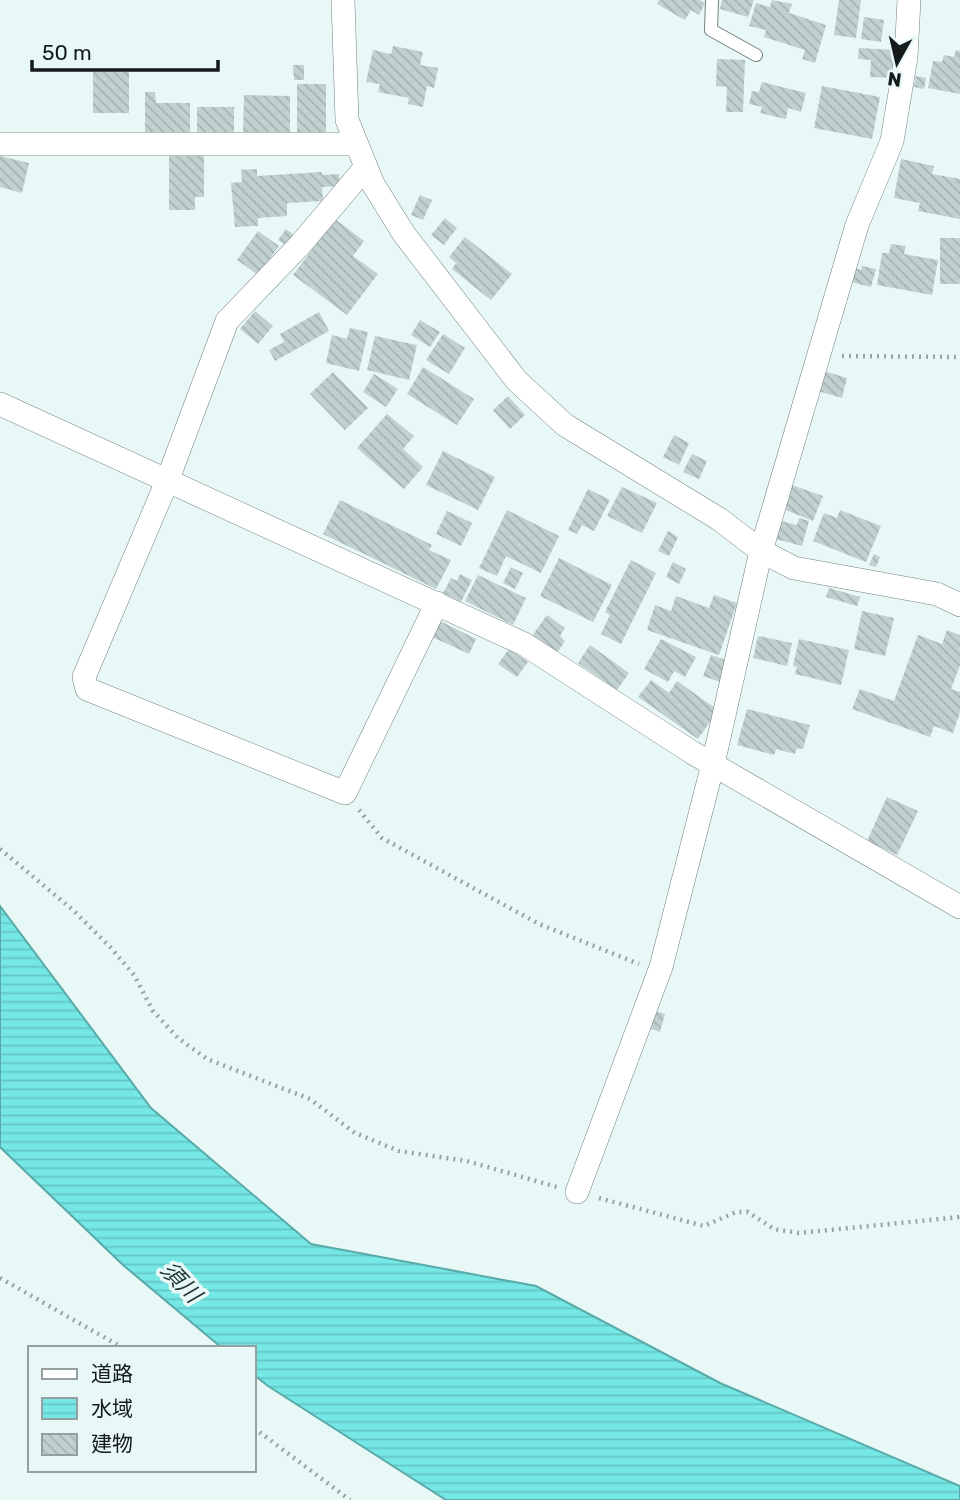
<svg xmlns="http://www.w3.org/2000/svg" width="960" height="1500" viewBox="0 0 960 1500" font-family="Rubik,'Noto Sans JP',sans-serif">
<defs>
<pattern id="water-rules" width="6" height="5" patternUnits="userSpaceOnUse" patternTransform="scale(1.75)"><rect width="6" height="5" fill="#75e7e5"/><path d="M0 2.5h6" fill="none" stroke="#64c6c4"/></pattern>
<pattern id="building-back-hatch" width="6" height="6" patternUnits="userSpaceOnUse" patternTransform="scale(1.75)"><rect width="6" height="6" fill="#c1d1d0"/><path d="M-1 5l2 2M0 0l6 6M5-1l2 2" fill="none" stroke="#a5b3b2"/></pattern>
</defs>
<rect width="100%" height="100%" fill="#e8f8f7"/>
<!-- water -->
<path fill="url(#water-rules)" stroke="#58aaa8" stroke-width="2" d="M0,906L151,1108L311,1244L536,1286L720,1383L960,1486V1500H446L268,1386L254,1375V1348H222L123,1265L0,1147Z"/>
<!-- building -->
<path fill="url(#building-back-hatch)" d="M659,0H700L705,3L699,15L691,10L685,20L657,4Z
M722,0H754L748,17L720,9Z
M772,0L792,4L789,13L826,25L815,63L802,59L805,50L764,37L766,30L749,26L756,3L770,7Z
M839,0H861L856,38L834,35Z
M864,17L884,20L881,42L861,39Z
M393,46L423,52L420,65L438,68L434,88L427,86L423,107L408,104L409,98L378,92L380,84L366,82L373,50L391,54Z
M859,48L896,50L894,78L870,77L871,60L858,59Z
M956,50L960,51V94L928,88L933,61L942,62L944,55L954,57Z
M717,59L745,60L743,112H726L727,87L716,86Z
M293,65H304V80H294Z
M93,72H129V113H93Z
M916,76L926,78L924,89L914,87Z
M762,82L806,93L801,112L788,108L786,119L760,113L762,107L749,104L752,91L759,92Z
M297,84H326V132H297Z
M822,86L880,97L872,139L814,128Z
M145,92H155L156,103H190V138L145,137Z
M244,95L290,96V134H243Z
M197,107H234V135H197Z
M0,156L29,163L22,193L0,187Z
M169,156H204V197H195V210H169Z
M901,159L934,166L932,174L960,179V219L918,211L920,203L894,198Z
M257,169V176L322,172V175L339,174L340,186L322,187L323,201L287,203V216L258,218V226L235,227L231,183L242,182L241,170Z
M420,195L432,200L423,220L411,215Z
M445,218L457,228L444,245L431,235Z
M335,219L364,241L353,256L378,274L347,315L293,275Z
M286,229L294,235L287,246L278,240Z
M258,231L279,246L258,275L237,260Z
M465,237L512,274L491,300L452,269L456,263L449,257Z
M940,238H960V284H940Z
M891,244L906,246L904,254L938,260L932,295L877,285L882,253H889Z
M862,266L876,269L871,287L851,282L855,268L861,270Z
M255,311L273,326L258,344L240,329Z
M319,312L329,331L275,361L269,350L284,342L280,334Z
M420,320L440,332L430,347L411,335Z
M350,328L368,332L359,371L326,363L332,335L347,339Z
M443,334L465,348L449,374L426,360Z
M375,336L417,345L409,380L367,370Z
M423,367L474,399L457,425L407,394Z
M824,371L847,378L842,398L818,391Z
M333,372L368,408L345,430L310,394Z
M374,374L398,389L386,407L363,392Z
M508,396L525,415L510,429L493,410Z
M387,414L414,436L403,449L423,467L404,489L357,448Z
M674,435L689,443L679,465L663,457Z
M443,451L495,477L478,510L426,485Z
M692,454L707,461L699,479L683,472Z
M792,485L823,496L813,521L783,509Z
M622,487L657,503L642,533L607,516Z
M588,489L610,500L594,531L582,525L577,534L568,530Z
M340,500L432,545L429,550L451,560L436,589L323,534Z
M507,510L559,536L541,573L506,556L497,576L479,568Z
M840,510L881,526L866,562L813,541L824,513L837,518Z
M447,511L472,523L461,546L436,534Z
M799,518L809,521L802,546L776,539L781,521L797,525Z
M668,531L678,537L669,556L658,551Z
M874,554L880,557L876,567L869,565Z
M559,558L612,585L593,622L540,596Z
M631,560L656,573L621,644L601,634L610,615L605,612Z
M673,562L686,569L679,584L666,577Z
M511,567L523,573L515,589L503,583Z
M460,574L472,580L461,602L443,593L451,578L457,581Z
M478,575L526,598L513,625L465,601Z
M829,588L860,597L857,606L826,597Z
M714,595L737,603L719,655L647,630L655,605L671,611L676,596L709,608Z
M862,611L894,618L885,656L854,649Z
M547,615L565,628L560,636L565,641L557,653L532,636Z
M438,620L476,639L469,654L430,636Z
M947,630L960,635V665L951,689L960,692V712L953,733L934,726L930,737L852,709L860,689L894,701L918,635L942,644Z
M758,636L792,643L787,666L753,658Z
M661,639L696,657L685,677L674,671L668,682L644,669Z
M799,639L849,650L841,685L795,674L797,667L793,666Z
M590,645L629,673L617,690L578,663Z
M509,649L528,662L517,677L498,664Z
M711,655L731,662L723,683L703,676Z
M651,680L669,693L677,681L718,710L698,739L638,697Z
M747,709L810,725L803,749L797,748L795,754L776,749L774,755L737,745Z
M887,797L918,811L897,855L867,841Z
M650,1009L665,1014L660,1032L645,1027Z"/>
<g fill="none" stroke-linecap="round" stroke-linejoin="round">
<!-- service casing -->
<g stroke="#748282" stroke-width="14">
<path id="service" d="M712,0L711,30L756,55"/>
</g>
<!-- minor casing -->
<g stroke="#748282" stroke-width="24">
<path id="minor" d="M343,0L347,120L373,184L404,234L517,381L565,425L719,519L761,551L794,568L937,594L960,605
M0,144H356
M366,167L299,246L227,321L168,479L84,677L87,689L345,793L437,603
M0,404L524,644L693,753L960,907
M577,1192L661,967L713,764L761,551L857,225L892,141L906,57L909,0"/>
</g>
<!-- path -->
<path stroke="#98a4a4" stroke-width="4.5" stroke-dasharray="2 5" stroke-linecap="butt" d="M842,356L960,357
M359,810L382,838L539,924L639,964
M0,849L73,910L111,948L134,975L153,1011L178,1038L207,1059L310,1099L355,1133L399,1151L467,1161L557,1187
M599,1198L704,1226L736,1212H748L774,1229L799,1233L960,1217
M0,1278L123,1348
M254,1428L350,1500"/>
<!-- service -->
<use href="#service" stroke="#fff" stroke-width="12"/>
<!-- minor -->
<use href="#minor" stroke="#fff" stroke-width="23"/>
</g>
<g text-anchor="middle" dominant-baseline="central" stroke-width="7" stroke-linejoin="round" paint-order="stroke">
<!-- water labels -->
<g font-size="23" font-style="italic" fill="#1d3232" stroke="#e8f8f7">
<text transform="translate(181 1282) rotate(46)">須川</text>
</g>
</g>
<!-- legend -->
<rect x="28" y="1346" width="228" height="126" fill="#e8f8f7" stroke="#949f9f" stroke-width="2"/>
<rect x="42" y="1369" width="35" height="10" fill="#ffffff" stroke="#949f9f" stroke-width="2"/>
<text x="91" y="1381" font-size="21" fill="#151a1a">道路</text>
<rect x="42" y="1398" width="35" height="21" fill="url(#water-rules)" stroke="#949f9f" stroke-width="2"/>
<text x="91" y="1416" font-size="21" fill="#151a1a">水域</text>
<rect x="42" y="1434" width="35" height="21" fill="url(#building-back-hatch)" stroke="#949f9f" stroke-width="2"/>
<text x="91" y="1451" font-size="21" fill="#151a1a">建物</text>
<!-- north arrow -->
<g transform="translate(897 63) rotate(188)" stroke="#e8f8f7" stroke-width="5" paint-order="stroke">
<path d="M0-5L12 26L0 18L-12 26Z" fill="#151a1a"/>
<text y="-10" font-size="19" font-weight="bold" text-anchor="middle" fill="#151a1a">N</text>
</g>
<!-- scale -->
<path d="M32 60v10h186v-10" fill="none" stroke="#151a1a" stroke-width="3.5"/>
<text x="42" y="60" font-size="21" fill="#151a1a" stroke="#e8f8f7" stroke-width="5" paint-order="stroke">50 m</text>
</svg>
